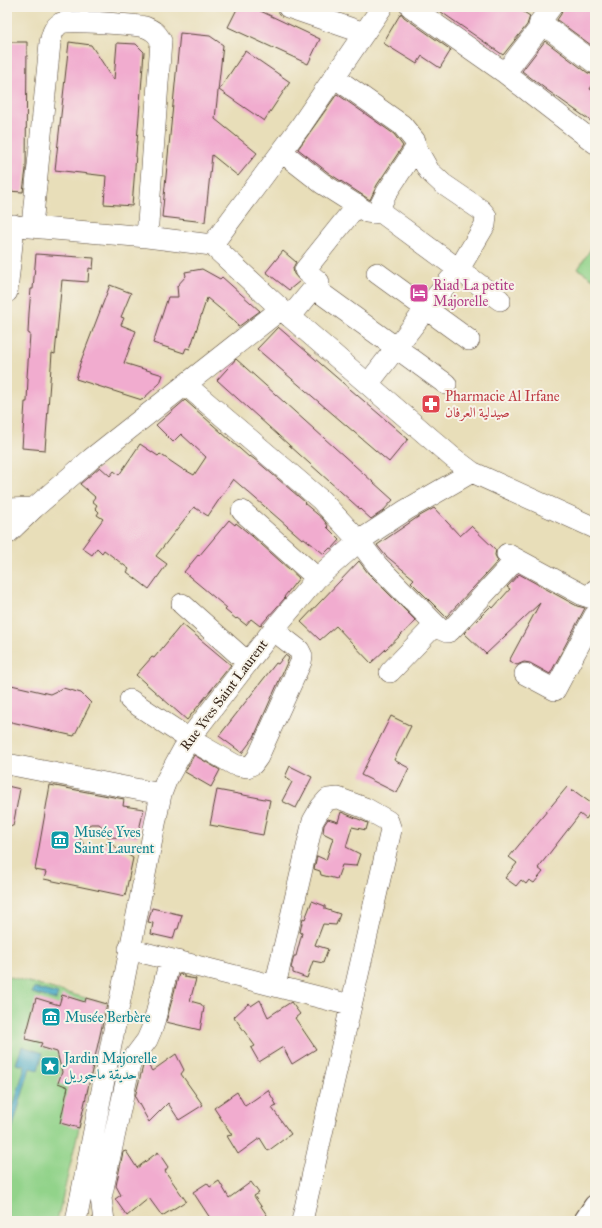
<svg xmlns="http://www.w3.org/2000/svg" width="602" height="1228" viewBox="0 0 602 1228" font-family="'IM FELL Great Primer',Amiri,serif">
<rect width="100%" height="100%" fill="#f7f3e8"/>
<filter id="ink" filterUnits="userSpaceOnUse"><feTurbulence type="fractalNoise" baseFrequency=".025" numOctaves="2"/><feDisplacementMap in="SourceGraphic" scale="8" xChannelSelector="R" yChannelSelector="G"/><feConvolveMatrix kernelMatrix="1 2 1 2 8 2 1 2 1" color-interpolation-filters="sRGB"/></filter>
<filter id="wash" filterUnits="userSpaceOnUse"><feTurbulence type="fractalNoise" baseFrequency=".012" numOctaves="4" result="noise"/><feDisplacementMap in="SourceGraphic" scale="16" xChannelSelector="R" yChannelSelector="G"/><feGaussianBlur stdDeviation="0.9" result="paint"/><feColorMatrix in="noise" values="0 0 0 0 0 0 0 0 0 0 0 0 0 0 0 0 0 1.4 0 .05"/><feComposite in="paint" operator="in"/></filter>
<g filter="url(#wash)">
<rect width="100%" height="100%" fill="#e8deb9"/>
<!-- green -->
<path fill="#92d38a" stroke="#667e54" d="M595,242V280L578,269Z
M7,976L107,1004L79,1128L57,1221H7Z"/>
<!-- water -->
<path fill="#45a8c5" stroke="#406972" d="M34,988L58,994L56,1000L32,993Z
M22,1046L43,1053L38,1070L30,1068L7,1147V1129L25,1066L16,1064Z"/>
<g id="blocks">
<!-- building -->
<path fill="#f1accf" d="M238,7H252L320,39L308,64L228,27Z
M434,7H516L530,16L527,25L503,55Z
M563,7H595V48L557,20L561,14Z
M401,13L404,17L451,50L440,68L422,56L417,64L383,43Z
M180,33L210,36L223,45L215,119L257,153L238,176L212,155L205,222L162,217Z
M545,41L588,73L595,75V81L590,89L595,92V124L547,90L522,71Z
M7,42H27L26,169L23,192L7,191Z
M69,42L91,45L114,80L117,43L136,44L144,52L132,206L104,204L106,176L55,170Z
M245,51L290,82L264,121L219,90Z
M337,94L394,134L403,146L377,185L370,200L330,174L298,149Z
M283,251L296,262L293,268L294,274L300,281L289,290L266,272Z
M36,254L94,258L93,269L89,268L88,282L62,280L55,354L52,353L45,450L22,448L25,402H27L28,378L27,377L30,334L28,333L29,313L31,289H33Z
M202,269L220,279L222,277L260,311L238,327L236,322L207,298L190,349L186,348L184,353L153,343L168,297H178L177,286L186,276L185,272Z
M110,285L131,293L121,317L124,318L121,325L136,331L124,363L163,375L160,383L142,400L76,379L80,366H79Z
M278,327L408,439L389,462L257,349Z
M236,359L393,500L383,511L371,519L217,380Z
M185,400L249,457L250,456L258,462L305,502L304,503L323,519L328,526L327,527L340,540L332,549L330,548L324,554L304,538L302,539L233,479L208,516L194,507L156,556L167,564L149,589L127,572L129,569L104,550L102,553L97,548L92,555L82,548L103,519L97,515L99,512L95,508L97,505L92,501L95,497L80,484L100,467L110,476L114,471L119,475L140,444L158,456L160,454L185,471V470L194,475L206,457L181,434L173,442L156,425Z
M434,508L460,536L471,526L496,550L495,555L498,561L446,617L411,582L414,579L385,555L377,545L418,517Z
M229,520L235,525L236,523L252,536L299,578L284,597L285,598L260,626L251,619L246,625L237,618L236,619L225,610L227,608L184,572L198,555L199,556Z
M359,561L368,573L416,621L371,663L336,626L320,640L301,622Z
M519,574L577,606L585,608L550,674L530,663L524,662L517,665L509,661L540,603L486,654L464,633L491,606L493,608L510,589L507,587Z
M182,624L231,665L187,720L136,675L152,657L154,658Z
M285,655L289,658L254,737L242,753L219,736L276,663L278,664Z
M7,684L50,694L63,688L81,693L91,703L74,736L7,721Z
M391,716L411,726L394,760L409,768L397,793L361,775Z
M194,755L220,770L211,787L185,772Z
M290,766L312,777L296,808L282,801L292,782L285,777Z
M50,785L124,799L123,806L144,809L137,838L108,837L105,829L99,824H91L83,828L80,838L85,847L97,853L108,842L133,858L125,896L44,879L46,872L35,870Z
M7,786L20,789L13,826L7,825Z
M567,787L572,792L573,790L595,806L586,819L580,814L538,868L543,872L534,883L529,880L526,884L521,880L516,886L505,878L517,863L509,857Z
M217,790L270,800L263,835L210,825Z
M341,812L368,823L366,830L352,827L346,847L360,854L356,866L342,865L337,879L321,875L320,871L314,869L317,856L326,860L333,838L323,833L324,825L328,819L338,822Z
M312,901L325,906V909L340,914L336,925L323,924L315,945L328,949L323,963L313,961L307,978L293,973V969L291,968L294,956H296L302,933L300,932L303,918L305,919Z
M152,908L182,915L178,929H176L173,939L151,934L153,923L148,922Z
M179,974L184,975V977L196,979L190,1001L201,1004L204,1008L200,1030L166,1022Z
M62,995L85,1002L86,998L107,1004L79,1128L60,1123L68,1087L58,1083L62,1072L57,1052L40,1047L42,1043L25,1039L36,998L59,1005Z
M260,1000L268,1017L291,1002L300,1014L295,1018L316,1049L292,1064L283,1047L259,1062L251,1048L255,1046L234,1017L249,1003L251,1006Z
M176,1054L184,1070L181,1074L203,1105L179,1120L168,1103L149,1122L135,1097L143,1066L146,1062L152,1071Z
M268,1090L277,1106L272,1108L291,1134L268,1151L260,1138L238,1154L227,1136L232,1135L214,1108L237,1092L245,1106Z
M126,1151L137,1168L158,1152L168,1167L165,1171L186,1201L162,1216L149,1198L127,1216L115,1199L121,1195L116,1186L123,1152Z
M219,1181L229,1198L251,1182L259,1193L254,1196L271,1221H212L193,1192L207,1183L210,1187Z"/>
</g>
</g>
<g filter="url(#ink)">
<use href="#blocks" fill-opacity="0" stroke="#554535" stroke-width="1"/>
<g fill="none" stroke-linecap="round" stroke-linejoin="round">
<!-- minor casing -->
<g stroke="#554535" stroke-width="22">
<path id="minor" d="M288,7L364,33
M411,7L505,73L595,143
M540,22L595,63
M505,73L538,30L540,22L551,7
M334,77L402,125L415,141L416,148L429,171L443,184L481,210L486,216L485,225L459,269L426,309L368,384
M282,152L323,184L367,212L374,213L378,210L387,192L416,148
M378,210L500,300
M7,225L147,237L212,245L281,309L452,457L472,472L595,528
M32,226L50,43C52,34 53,28 61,23C67,19 136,25 145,27C153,30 157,33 161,41L147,237
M212,245L300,127L382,7
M377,273L469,340
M314,288L446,384
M7,292L14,225
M290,317L319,282L305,270L357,205
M186,385L321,500L359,541L377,565L440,629L447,632L450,631L509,567
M7,509L34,508
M242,511L317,578
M7,534L34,508L91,459L281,309
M507,554L583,595L592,598L595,590
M182,604L247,662
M390,672L435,625
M525,674L555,690L595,615
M130,700L189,739L235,765L247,767L253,764L258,757L301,662L302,656L299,650L273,630
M7,764L161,794
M129,949L350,1005
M275,986L313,821L321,807L328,799L338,798L365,808L388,821L391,830L302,1221
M76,1221L161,794L166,781L189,739L273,630L317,578L359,541L406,510L472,472
M104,1221L101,1198L129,1068L132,1060L147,1040L153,1026L170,960"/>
</g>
<!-- major casing -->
<g stroke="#554535" stroke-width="24">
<path id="major" d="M585,1221L595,1206"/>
</g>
<!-- minor -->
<use href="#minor" stroke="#fff" stroke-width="21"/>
<!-- major -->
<use href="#major" stroke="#fff" stroke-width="22"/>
</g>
</g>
<!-- icons -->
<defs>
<g id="hotel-square" transform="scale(1)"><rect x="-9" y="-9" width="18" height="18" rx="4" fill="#d1479c" stroke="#f7f3e8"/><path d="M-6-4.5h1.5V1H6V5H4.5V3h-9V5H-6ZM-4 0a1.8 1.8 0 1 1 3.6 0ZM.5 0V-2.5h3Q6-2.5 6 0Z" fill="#fff"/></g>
<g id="pharmacy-square" transform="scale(1)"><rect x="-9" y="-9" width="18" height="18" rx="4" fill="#e0444e" stroke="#f7f3e8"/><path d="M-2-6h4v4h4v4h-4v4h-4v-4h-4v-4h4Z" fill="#fff"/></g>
<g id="museum-square" transform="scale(1)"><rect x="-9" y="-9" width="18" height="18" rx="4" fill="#0f9aa8" stroke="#f7f3e8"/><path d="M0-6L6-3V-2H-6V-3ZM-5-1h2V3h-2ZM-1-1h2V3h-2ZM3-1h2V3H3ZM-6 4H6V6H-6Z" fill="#fff"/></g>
<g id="sight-square" transform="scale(1)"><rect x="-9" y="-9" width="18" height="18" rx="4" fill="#0f9aa8" stroke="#f7f3e8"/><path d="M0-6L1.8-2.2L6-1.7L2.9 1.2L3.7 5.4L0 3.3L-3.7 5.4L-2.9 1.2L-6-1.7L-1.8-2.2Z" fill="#fff"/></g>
</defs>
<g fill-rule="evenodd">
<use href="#hotel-square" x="419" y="293"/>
<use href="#pharmacy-square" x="431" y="404"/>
<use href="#museum-square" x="60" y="840"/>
<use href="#museum-square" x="51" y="1017"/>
<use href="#sight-square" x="50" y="1066"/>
</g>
<g text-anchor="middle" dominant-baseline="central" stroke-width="4" stroke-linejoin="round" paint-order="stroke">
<!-- hotel labels -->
<g font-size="14" fill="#b23c85" stroke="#f7f3e8" text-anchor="start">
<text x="433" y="285">Riad La petite<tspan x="433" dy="16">Majorelle</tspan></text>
</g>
<!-- health labels -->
<g font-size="14" fill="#be3a42" stroke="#f7f3e8" text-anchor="start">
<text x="445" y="396">Pharmacie Al Irfane<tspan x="445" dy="16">صيدلية العرفان</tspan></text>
</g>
<!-- street labels -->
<g font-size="14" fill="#3b2a1e" stroke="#f7f3e8">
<text transform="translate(224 695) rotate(-53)">Rue Yves Saint Laurent</text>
</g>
<!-- culture labels -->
<g font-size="14" fill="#0d838f" stroke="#f7f3e8" text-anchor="start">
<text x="74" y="832">Musée Yves<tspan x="74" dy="16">Saint Laurent</tspan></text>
<text x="65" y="1017">Musée Berbère</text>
<text x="64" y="1058">Jardin Majorelle<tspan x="64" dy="16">حديقة ماجوريل</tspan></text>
</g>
</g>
<!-- margin -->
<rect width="602" height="1228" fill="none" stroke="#f7f3e8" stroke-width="24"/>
</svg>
